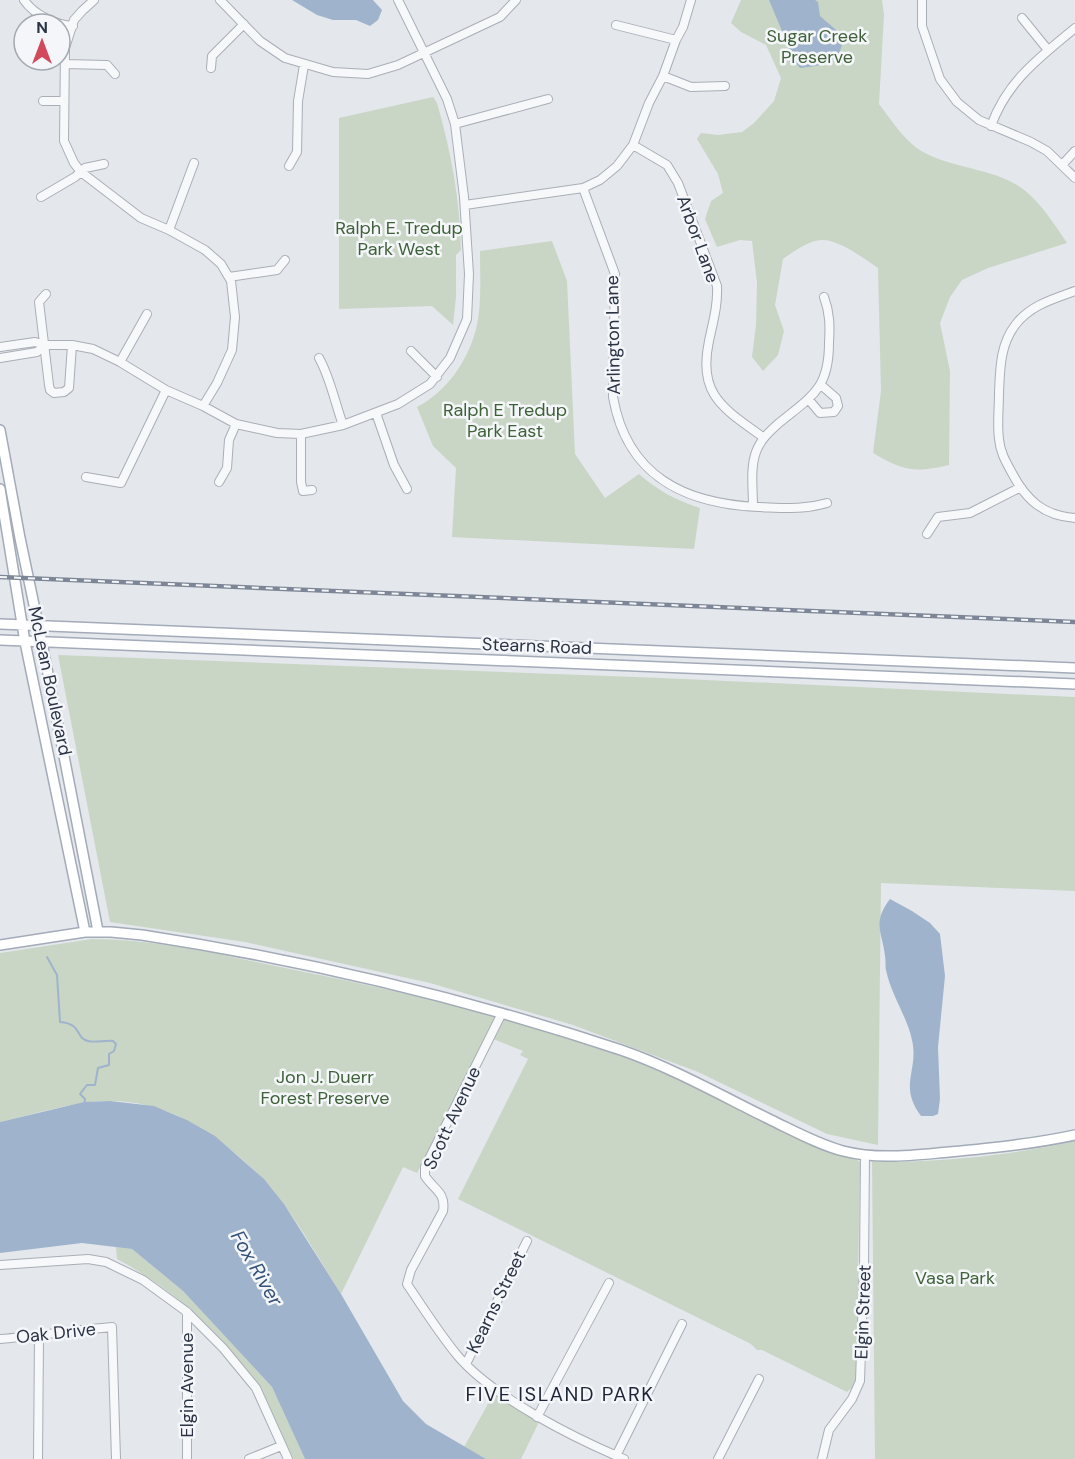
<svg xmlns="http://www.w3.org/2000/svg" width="1075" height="1459" viewBox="0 0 1075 1459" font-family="'DM Sans',sans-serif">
<rect width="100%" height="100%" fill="#e4e7ec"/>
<!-- green -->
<path fill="#c9d6c5" d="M741,0H882L884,15L879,104C893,122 906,144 927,154C957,169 996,169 1023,189C1041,203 1055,225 1067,243L988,268L962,280L950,297L940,323L950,371L949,465C915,473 903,471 873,453L881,391L878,268C863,258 840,240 822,240C809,240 793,252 783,259L775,305L784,331L778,355L763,371L752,357L756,325L757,283L752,241L740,240L717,247L705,219L711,201L723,193L718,174L697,139L701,133L718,135L742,132L754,123L774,101L781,78L766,45L741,32L731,23Z
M433,97L437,103C451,151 460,200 461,250L456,255V297L453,325L432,306L339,309V118Z
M552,241L567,281L575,454L605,498L639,474C658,491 676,500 700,508L694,549L452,537L456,468L433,446L417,407C446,392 468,361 476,329C482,307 480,273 480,251Z
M58,655L662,678L1075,697V891L881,883L878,1145L827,1134L698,1072L573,1025L430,983L245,942L110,922Z
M92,939C156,939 222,955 285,968C395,990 507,1015 614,1053C696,1083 772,1129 855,1158L860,1162V1170L858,1275L862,1276L859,1395L850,1389L847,1392L762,1350H757L751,1344L458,1199L528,1059L520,1055L523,1051L486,1036L417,1173L403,1167L341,1294C317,1256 295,1215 265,1181C258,1173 249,1166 242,1159C203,1125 161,1100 107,1101C71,1102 35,1114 0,1122V953Z
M1075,1141V1459H875L872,1162C940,1162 1008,1156 1075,1141Z
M116,1247L132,1249L183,1291L272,1387L305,1459H294C277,1430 264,1398 245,1370C212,1323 167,1286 117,1259Z
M494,1393L539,1422L521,1459H486L464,1447Z"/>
<!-- water -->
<path fill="#9fb4cc" d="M292,0H373L382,10L378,20L370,26L356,20H333L317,15Z
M769,0H815L818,2L820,16L843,36C842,65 823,65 800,68L795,62Z
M890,899L912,911L930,923L940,934L945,976L938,1047L940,1099L938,1114L933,1116H921C898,1085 919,1071 912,1040C907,1016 891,995 886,970C885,966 886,961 885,956C882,931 872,923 890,899Z
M110,1101L154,1106L187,1120L215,1136L264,1179L284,1204L341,1294L403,1401L426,1424L486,1459H305L272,1387L183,1291L132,1249L82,1243L0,1253V1122L84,1102Z"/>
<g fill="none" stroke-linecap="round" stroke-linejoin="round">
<!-- stream -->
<path stroke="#9fb4cc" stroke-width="2" d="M47,957L57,975L60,1022C83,1024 74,1037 88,1041C95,1043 105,1040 113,1041L116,1044L114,1051L109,1054V1065L98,1068L95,1085H87L80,1094L85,1099L84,1105"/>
<!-- minor casing -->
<g stroke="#a9aeb7" stroke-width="10">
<path id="minor" d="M24,0C34,15 56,25 73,26
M94,0L82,11L74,20L65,48L64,141L74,163L81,172L141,218L169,230L205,250L221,264L231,281L235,317L232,350L217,383L203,406
M220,0L260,41L285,58L333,72L368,74L398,65L500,17L516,0
M922,0V26L940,79L957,102L979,120L1031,142L1047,151L1075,178
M1022,18L1048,50
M616,25L676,40
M65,64L107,65L115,74
M211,68L212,56L244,24
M663,76L691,87L725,86
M43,101H63
M455,124L548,99
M991,126C1007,81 1040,57 1075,28
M633,145L667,165L678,183L717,286C718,305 713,322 709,341C697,396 725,409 764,438
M1063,164L1075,151
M289,166L297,152L298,101L304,65
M583,188L615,274L613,397C627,476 684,504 759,507C785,508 803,510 827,503
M41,197L75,177L85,168L104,164
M465,205L583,188L600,180L617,166L633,145L649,103L663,76L676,40L683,27L691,0
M169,230L194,163
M229,277L277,270L285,260
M1075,291C1053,299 1031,305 1016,324C1000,344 1000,369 999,393C999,408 997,424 999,439C1000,452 1006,462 1012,473C1026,500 1044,516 1075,518
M46,294L39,302L49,385L50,390L54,393L64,392L69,388L72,345
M0,347L35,342L45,345H72L93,349L120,362L166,390L203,406L236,424L277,433L301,434L343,425L398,404L430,384L450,358L467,319L469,274L464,197L455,124L447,99L398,0
M411,351L437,377
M0,358L37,352L45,345
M319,358C330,377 335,403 343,425
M120,362L147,314
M809,400L820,413L834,412L838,406L836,398L821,385
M376,413L394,465L407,489
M301,434V482L303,491L312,490
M86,477L121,483L166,390
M219,482L227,468L229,440L236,424
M753,506C753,489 750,468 756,452C760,440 770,431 779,423C812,396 829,389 829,343C830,326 830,313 824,297
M927,534L938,517L970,513L1019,488
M502,1013L425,1167V1176C434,1190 446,1192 443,1211L411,1270L407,1284C423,1308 439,1333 457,1355C492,1397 574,1438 624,1459
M0,1265L88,1259L106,1262L143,1280L187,1312L223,1348L256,1388L288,1459
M0,1339C38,1336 75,1330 112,1327L116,1459
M466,1364L527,1241
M537,1417L609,1283
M616,1456L682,1324
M38,1459L39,1336
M187,1459V1312
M249,1459L281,1446
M718,1459L759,1379
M822,1459L829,1430L852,1399L860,1381L864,1266L865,1155"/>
</g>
<!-- major casing -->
<g stroke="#a3abb8" stroke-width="12">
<path id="major" d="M0,430L20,538L42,643L98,931
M0,489L25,642L85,932
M0,624L1075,668
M0,640L1075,684
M0,945L85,932H111L142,935C304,960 465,998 621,1050C673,1068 722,1096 771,1120C794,1131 817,1144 843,1151C878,1160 914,1155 949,1152C992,1148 1033,1144 1075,1135"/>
</g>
<!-- minor -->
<use href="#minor" stroke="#f7f8fa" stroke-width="8"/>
<!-- major -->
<use href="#major" stroke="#fff" stroke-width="9"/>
<!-- rail casing -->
<g stroke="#7d8696" stroke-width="4.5">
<path id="rail" d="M0,577L1075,622"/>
</g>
<!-- rail -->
<use href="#rail" stroke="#f4f6f9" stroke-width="2" stroke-dasharray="7" stroke-linecap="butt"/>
</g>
<g text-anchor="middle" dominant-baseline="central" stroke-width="5" stroke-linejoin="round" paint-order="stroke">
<!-- park labels -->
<g font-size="18" fill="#3f6138" stroke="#f4f6f9">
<text x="817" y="36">Sugar Creek<tspan x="817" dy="21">Preserve</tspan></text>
<text x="399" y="228">Ralph E. Tredup<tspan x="399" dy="21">Park West</tspan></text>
<text x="505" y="410">Ralph E Tredup<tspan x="505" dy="21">Park East</tspan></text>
<text x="325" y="1077">Jon J. Duerr<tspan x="325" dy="21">Forest Preserve</tspan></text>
<text x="955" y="1278">Vasa Park</text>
</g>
<!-- street labels -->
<g font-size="18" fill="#2b3445" stroke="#f4f6f9">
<text transform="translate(698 239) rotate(70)">Arbor Lane</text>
<text transform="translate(613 335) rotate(-91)">Arlington Lane</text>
<text transform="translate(537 646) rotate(2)">Stearns Road</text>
<text transform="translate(50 681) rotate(78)">McLean Boulevard</text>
<text transform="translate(452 1118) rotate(-65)">Scott Avenue</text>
<text transform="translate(496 1302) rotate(-64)">Kearns Street</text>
<text transform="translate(863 1312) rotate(-88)">Elgin Street</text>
<text transform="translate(56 1333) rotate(-6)">Oak Drive</text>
<text transform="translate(187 1385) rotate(-90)">Elgin Avenue</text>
</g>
<!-- water labels -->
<g font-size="20" font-style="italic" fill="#34527a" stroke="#f4f6f9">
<text transform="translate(257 1268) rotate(60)">Fox River</text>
</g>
<!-- neighbourhood labels -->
<g font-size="20" letter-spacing="1.5" fill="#1d2536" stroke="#f4f6f9">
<text x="560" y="1394">FIVE ISLAND PARK</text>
</g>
</g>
<!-- north arrow -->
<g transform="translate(42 42)"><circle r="28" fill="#f4f6f9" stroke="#a4a8b1" stroke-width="1.5"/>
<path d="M0-4.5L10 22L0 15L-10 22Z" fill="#d1495b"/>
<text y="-9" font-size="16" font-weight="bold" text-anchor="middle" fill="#2b3445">N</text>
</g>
</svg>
